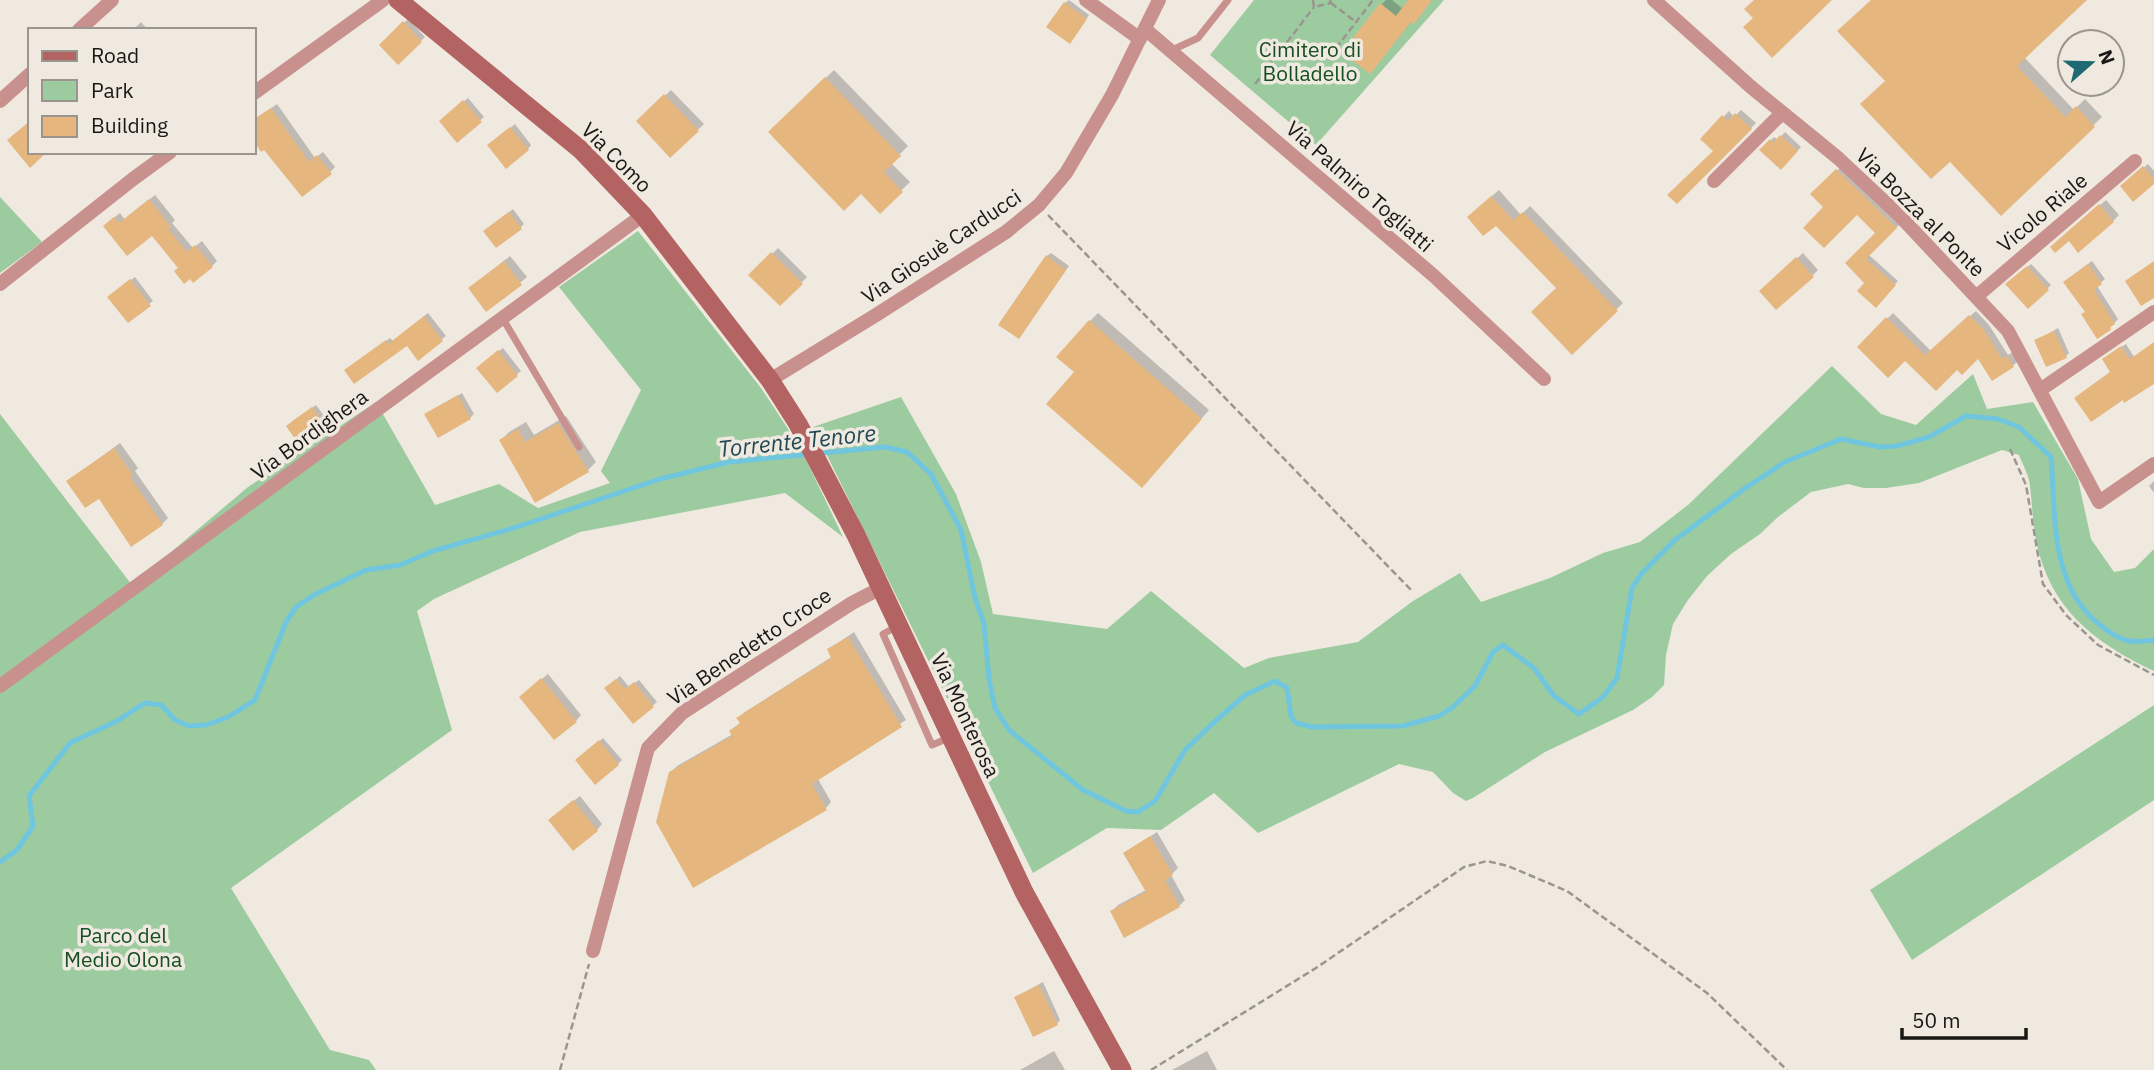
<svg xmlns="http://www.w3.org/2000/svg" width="2154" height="1070" viewBox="0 0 2154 1070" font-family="'IBM Plex Sans',sans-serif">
<rect width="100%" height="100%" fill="#efe9e0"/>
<!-- green -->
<path fill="#9dcba0" d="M1254,0H1444L1316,145L1210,55Z
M0,197L42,242L0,273Z
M638,231L761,388L800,447L843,537L785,493L580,532L462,586L434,599L417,611L452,730L231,888L330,1050L369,1060L376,1070H0V414L132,585L248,487L376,402L435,505L499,484L538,508L610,483L601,471L641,390L559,287Z
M1832,366L1881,414L1916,425L1973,374L1987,409L2033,402L2078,479L2091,539L2114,572L2135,568L2154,549V671C2091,641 2047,606 2035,534C2032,516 2032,498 2029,480C2027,472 2022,463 2019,455L2002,450L1919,483L1886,488H1864L1848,484L1811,492L1778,517L1760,534L1731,554L1707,576L1688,600L1673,624L1666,655L1664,685L1652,697L1633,710L1545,752L1473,798L1466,801L1453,793L1433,772L1399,764L1258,833L1214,793L1161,830L1107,828L1033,873L813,427L901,397L956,494L981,562L993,614L1107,629L1151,591L1244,668L1269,658L1358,642L1413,601L1460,573L1481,602L1550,578L1603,553L1640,542L1688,505Z
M2154,705V800L1912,960L1870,890Z"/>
<!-- shadow -->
<path fill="#0003" d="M1069,0L1089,15L1073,38L1065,3Z
M1386,0H1392L1403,9L1410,0H1432L1412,21L1370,72L1381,5Z
M1873,0H2084L2024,57L2074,110L2085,99L2102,117L2001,213L1887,81Z
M408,19L425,37L398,63L381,45Z
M141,22L148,30H133Z
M834,70L908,146L891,163L910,182L880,211L862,192L770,132Z
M671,90L704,124L670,156L638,121Z
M468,98L484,117L457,140L441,121Z
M277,104L315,158L323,152L335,167L330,172L264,147L261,149L254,138V120Z
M1741,110L1756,123L1677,202L1715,151L1703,139L1729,111L1734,117Z
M515,124L531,145L528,149L493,142Z
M1785,132L1801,147L1781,168L1761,150L1774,137L1778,140Z
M2148,164L2154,171V182L2122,186Z
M1841,167L1900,224L1869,255L1898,281L1876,305L1866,283L1847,263L1878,233L1857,212L1826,207L1813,194Z
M1499,190L1521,215L1530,206L1623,303L1572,353L1558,288L1496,223L1476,210Z
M155,195L175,220L172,223L193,248L202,241L217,261L212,266L180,268L152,233L111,220L120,213L125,220Z
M2106,200L2119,215L2113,221L2069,239L2058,241Z
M513,209L524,224L521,227H489Z
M778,248L807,277L780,304L751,275Z
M1051,253L1069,266L1022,334L1047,256Z
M1803,253L1818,270L1812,276L1767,285Z
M510,256L527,277L487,310L476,283Z
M2092,261L2105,279L2097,286L2118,319L2110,328L2087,311L2069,278Z
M2031,264L2051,285L2028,307L2008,284Z
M135,277L153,301L149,304L113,293Z
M1976,311L1989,325L2008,355L2013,352L2019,361L1993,379L1978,356L1957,368L1905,359L1859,347L1893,313L1931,351Z
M428,313L446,336L419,358L407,344L350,367L390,338L393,341Z
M1098,313L1209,410L1150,478L1076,372L1090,321Z
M2058,328L2069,353L2066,356L2036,341Z
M2154,343V382L2112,372L2108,356L2126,344L2134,357Z
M503,348L521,371L497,391L482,364Z
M462,393L474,414L470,418L427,414Z
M316,405L331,425L327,429L291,422Z
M566,416L596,462L588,470L501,440L509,432L526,422L534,435Z
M120,443L138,468L135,471L168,518L162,524L68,481Z
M2154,481V493L2149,486Z
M854,632L906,720L818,779L831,802L826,808L670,773L677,766L733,734L731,731L741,722L739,718L745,712L833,656L829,649Z
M548,674L581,715L576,721L527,691Z
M620,676L629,687L639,680L657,702L633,722L610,685Z
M603,738L622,760L618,764L581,757Z
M580,796L602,824L597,830L557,814Z
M1157,832L1178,868L1171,875L1185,900L1179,906L1112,911L1118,905L1146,890L1125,853Z
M1043,982L1060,1020L1057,1024L1016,997Z
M1054,1051L1065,1070H1020Z
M1207,1051L1217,1070H1172Z"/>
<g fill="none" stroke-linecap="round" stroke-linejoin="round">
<!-- stream -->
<path stroke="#70c5df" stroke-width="5" d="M0,862L17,850L33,826L29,796L70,743L117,721L145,703L161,705L175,720L189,726L206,725L228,717L255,700L286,622L296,607L314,595L366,570L400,565L433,551L517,527L660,479L729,462L885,447L907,452L931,474L961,530L975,598L984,624L989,679L995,708L1009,730L1083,790L1126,811L1138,812L1155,801L1185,750L1212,724L1245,695L1275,681L1287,688L1291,716L1296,723L1312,727L1403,726L1439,716L1453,707L1475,686L1493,652L1503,645L1534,668L1554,696L1579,714L1603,697L1617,678L1632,588L1642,573L1675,540L1744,489L1785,462L1841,439L1880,447L1897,446L1929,437L1966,416L1998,419L2019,427L2051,457C2056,515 2049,585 2100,625C2120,641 2129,644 2154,640"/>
</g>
<!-- building -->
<path fill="#e6b67f" d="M1408,0H1432L1414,24L1411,22L1370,74L1342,52L1380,3L1396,16Z
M1754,0H1832L1772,58L1743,27L1753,18L1744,9Z
M1871,0H2087L2017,66L2065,117L2076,106L2095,127L2001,216L1950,162L1931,179L1860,104L1885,81L1837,31Z
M1064,2L1087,19L1070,44L1046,27Z
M403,21L422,42L398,65L379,45Z
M825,77L901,156L884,172L903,192L880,214L861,194L844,211L768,132Z
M664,94L699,131L670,158L636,121Z
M463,100L482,122L457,143L439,121Z
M271,108L309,162L317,155L332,174L302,197L264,150L261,152L254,141V119Z
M1735,113L1752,129L1677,204L1667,195L1713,151L1700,139L1722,115L1728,121Z
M30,121V152H47L30,168L7,140Z
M510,127L529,150L506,169L487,145Z
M1780,135L1798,151L1781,170L1759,150L1770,139L1773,143Z
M2143,166L2154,179V184L2133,202L2120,186Z
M1836,169L1897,228L1866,259L1896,285L1876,308L1857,291L1864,283L1845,263L1875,233L1857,215L1824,248L1803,228L1823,207L1810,194Z
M1491,196L1513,220L1523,212L1618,311L1572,355L1531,312L1556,288L1496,226L1483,236L1467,217Z
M149,199L171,227L168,229L187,252L195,245L213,267L193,283L190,279L184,284L174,271L178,268L152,236L127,256L103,226L114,217L119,223Z
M2099,204L2114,222L2078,253L2069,241L2055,253L2050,247Z
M509,212L522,229L496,248L483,231Z
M771,252L803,284L780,306L748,275Z
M1046,255L1066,270L1019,339L998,325Z
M1796,257L1814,277L1776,310L1759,291Z
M504,261L522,285L486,312L468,288Z
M2154,261V298L2141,306L2125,281Z
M2088,264L2102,284L2094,290L2115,324L2110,327L2111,330L2097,339L2081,314L2085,312L2063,282Z
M2027,266L2049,290L2028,309L2005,284Z
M130,279L151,306L128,323L107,297Z
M1969,315L1984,330L2002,359L2007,356L2014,367L1992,381L1978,359L1962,375L1957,370L1936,391L1905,361L1888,378L1857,347L1886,317L1925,355Z
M424,316L443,341L418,361L407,346L354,384L344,370L386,340L388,344Z
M1089,320L1202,419L1142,488L1046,404L1074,372L1056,357Z
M2054,331L2067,358L2046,367L2034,340Z
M2154,342V384L2124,403L2123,400L2091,422L2074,398L2110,372L2102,359L2121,346L2130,359Z
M498,350L518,376L497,393L476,368Z
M458,395L471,419L438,438L424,414Z
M312,407L328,430L302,449L286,426Z
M558,423L589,472L535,503L499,440L518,429L525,442Z
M114,448L133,475L130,477L163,525L131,547L99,499L85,508L66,481Z
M848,637L902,727L812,784L827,810L693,888L656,822L669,772L732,736L729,731L740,723L736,718L831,658L827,649Z
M541,678L577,722L554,740L519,697Z
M616,679L625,689L634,682L654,707L633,724L604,688Z
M599,740L619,765L595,785L575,760Z
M573,800L598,831L573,851L548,820Z
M1150,836L1173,875L1165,880L1180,907L1124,938L1110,911L1146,892L1123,853Z
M1039,985L1058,1025L1033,1037L1014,997Z"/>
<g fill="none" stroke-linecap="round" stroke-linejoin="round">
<!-- path -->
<path stroke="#9a968f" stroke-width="2.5" stroke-dasharray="7 3.5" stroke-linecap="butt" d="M1313,0L1314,7L1331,3L1330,0
M1331,3L1356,22
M1336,48L1373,0
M1255,84L1314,7
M1048,215L1412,591
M2010,449L2026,485L2043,584L2066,615L2098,645L2154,675
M560,1070L589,964
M1151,1070L1316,968L1464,867L1487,861L1508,866L1567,891L1707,993L1787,1070"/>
<!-- service -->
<path stroke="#c8918e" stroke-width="7" d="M1170,51L1198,38L1228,0
M503,319L579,447
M896,627L883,634L932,745L951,737"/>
<!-- minor -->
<path stroke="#c8918e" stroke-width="14" d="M1086,0L1140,39
M1654,0L1751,87L1838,158L1899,215L2008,331L2099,502L2154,464
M1145,29L1434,276L1544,379
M79,30L112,0
M254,93L383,0
M0,101L30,74
M1714,181L1782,113
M0,284L133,179L170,152
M1977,296L2135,161
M770,380L876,315L1006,232L1039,205L1066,173L1112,95L1159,0
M2040,390L2154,312
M0,686L643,215
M593,951L648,748L682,713L852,603L881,588"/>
<!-- secondary -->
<path stroke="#b36462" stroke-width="19" d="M398,0L581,150L643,215L770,380L798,424L856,535L1024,892L1122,1070"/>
</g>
<g text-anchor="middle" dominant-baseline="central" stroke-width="7" stroke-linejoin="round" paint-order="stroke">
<!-- park labels -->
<g font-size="21" fill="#154f21" stroke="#efe9e0">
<text x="1310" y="49">Cimitero di<tspan x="1310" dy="24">Bolladello</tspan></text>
<text x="123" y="935">Parco del<tspan x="123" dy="24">Medio Olona</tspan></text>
</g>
<!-- street labels -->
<g font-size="21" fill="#1a1815" stroke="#efe9e0">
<text transform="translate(617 157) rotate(45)">Via Como</text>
<text transform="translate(1360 186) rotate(41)">Via Palmiro Togliatti</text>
<text transform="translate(1921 212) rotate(45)">Via Bozza al Ponte</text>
<text transform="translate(2042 212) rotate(-40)">Vicolo Riale</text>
<text transform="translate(941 246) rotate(-34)">Via Giosuè Carducci</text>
<text transform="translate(309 434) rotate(-36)">Via Bordighera</text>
<text transform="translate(749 646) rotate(-34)">Via Benedetto Croce</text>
<text transform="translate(966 715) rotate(65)">Via Monterosa</text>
</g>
<!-- water labels -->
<g font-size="23" font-style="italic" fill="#224955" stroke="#efe9e0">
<text transform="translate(797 440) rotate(-6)">Torrente Tenore</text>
</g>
</g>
<!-- legend -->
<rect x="28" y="28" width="228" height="126" fill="#efe9e0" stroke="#9a958f" stroke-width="2"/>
<rect x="42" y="51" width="35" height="10" fill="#b36462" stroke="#9a958f" stroke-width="2"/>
<text x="91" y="63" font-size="21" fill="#1a1815">Road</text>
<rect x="42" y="80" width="35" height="21" fill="#9dcba0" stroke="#9a958f" stroke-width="2"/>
<text x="91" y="98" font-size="21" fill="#1a1815">Park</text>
<rect x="42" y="116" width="35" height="21" fill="#e6b67f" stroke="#9a958f" stroke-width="2"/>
<text x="91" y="133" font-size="21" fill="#1a1815">Building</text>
<!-- north arrow -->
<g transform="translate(2091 63) rotate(70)"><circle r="33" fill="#efe9e0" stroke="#9a958f" stroke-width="2"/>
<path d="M0-5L12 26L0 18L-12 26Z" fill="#1f6a72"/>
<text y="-10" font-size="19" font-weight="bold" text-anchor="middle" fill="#1a1815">N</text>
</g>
<!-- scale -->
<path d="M1902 1028v10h124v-10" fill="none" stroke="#1a1815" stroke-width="3.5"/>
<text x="1912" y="1028" font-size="21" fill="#1a1815" stroke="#efe9e0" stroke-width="5" paint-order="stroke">50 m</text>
</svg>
